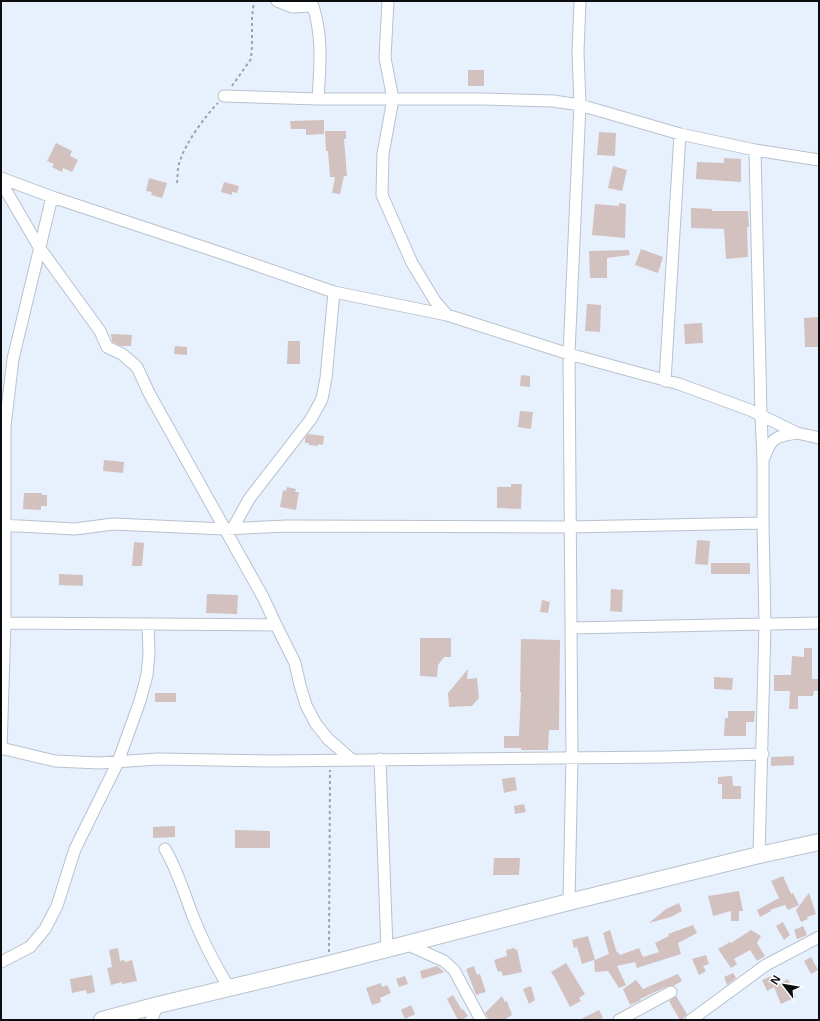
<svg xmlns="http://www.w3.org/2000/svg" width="820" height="1021" viewBox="0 0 820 1021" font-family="'Noto Sans',sans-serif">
<rect width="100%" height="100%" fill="#e7f1fd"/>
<!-- building -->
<path fill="#d2c1bf" d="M468,70H484V86H468Z
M324,120V134L306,135V129H291L290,121Z
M325,131H346V139H344L347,176H344L340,194L332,193L335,177H330L328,151H326Z
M599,132L616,133L615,156L597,155Z
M56,143L72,151L70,156L78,160L72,172L63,168L62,172L52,167L54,164L47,161Z
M724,158L741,159V182L696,179L697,162L724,163Z
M613,166L627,170L622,191L608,188Z
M149,178L167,183L162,198L151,195L152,192L146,191Z
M224,182L239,186L237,193L232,192V195L221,192Z
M619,203L626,204L625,238L592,235L595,204L619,206Z
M691,208L712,209V211H748L749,227H747L748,257L726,259L724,229L691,228Z
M641,249L663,257L658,273L635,265Z
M629,250L630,255L607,258V278H590L589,251Z
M587,304L601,305L600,332L585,331Z
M819,317V347H805L804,318Z
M702,323L703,343L685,344L684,324Z
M111,334L132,335L131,346H121L112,342Z
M288,341H300V364H287Z
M175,346L187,347V355L174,354Z
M521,375L530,376V387L520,386Z
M520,411L533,412L531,429L518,427Z
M308,434L324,436L323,445L318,444V446L309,445V443H305V438Z
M104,460L124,462L123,473L103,471Z
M511,484H522L521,509L497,508V487H511Z
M287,487L296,489L295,492H299L296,510L280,507L283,490L286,491Z
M24,493H42V495H47V506H41V510L23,509Z
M697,540L710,541L708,565L695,564Z
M134,542L144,543L142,566H132Z
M711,563H750V574H711Z
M59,574L83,575V586L59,585Z
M611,589L623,590L622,612L610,611Z
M207,594L238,595L237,614L206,613Z
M542,600L550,602L548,613L540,612Z
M420,638H451V657H444L438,665L437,677L420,676Z
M521,639L560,640L559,730H549L548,750H521V748H504V736H519L521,692H520Z
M804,648H812V679H819V691H814L813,696H798V709H789L790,691H774V675H791L792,656L804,657Z
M468,669L467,679L477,678L479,698L472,706L449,707L448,693Z
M714,677L733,678L732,690L714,689Z
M155,693H176V702H155Z
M728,711H755L754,722H746V736H724L725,718H728Z
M794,756V765L771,766V757Z
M732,776L733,786H741V799H722V784H718V777Z
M515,777L517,790L504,793L502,779Z
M524,804L526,812L515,814L514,806Z
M175,826V837L153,838V827Z
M235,830L270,831V848H235Z
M494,858H520L519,875H493Z
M783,876L791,894L793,893L799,905L788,910L785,905L770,910L771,911L760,917L757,910L779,898L771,881Z
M739,891L743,911H739V921H731V911L713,916L708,896Z
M809,893L816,914L807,917L808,919L801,922L796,910Z
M679,903L682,911L671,917L649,923L666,909Z
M783,922L790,935L784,940L776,926Z
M693,925L697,933L678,943L681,954L637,968L635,962L617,966L626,985L619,988L608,971L595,972L594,960L582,964L577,947L574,948L572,940L588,936L595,960L609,954L603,933L610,930L617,953L618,952L620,955L639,948L643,957L659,952L655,943L669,936L668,934Z
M803,926L807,935L797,939L794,930Z
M751,930L761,936L757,943L765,956L757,961L750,950L734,959L737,964L731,968L718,949L730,942L731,943Z
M118,948L120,961L124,960L125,962L132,960L137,981L122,984V982L111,985L107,968L112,967L109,950Z
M514,948L515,950L517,949L522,972L503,976L501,971L498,972L494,960L507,956L506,950Z
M706,955L709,964L703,966L706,971L699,975L692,959Z
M811,957L818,970L811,974L804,961Z
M566,963L585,994L579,998L581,1001L570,1007L555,978L551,972Z
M437,966L444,972L422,979L420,971Z
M474,966L477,975L480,974L486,992L476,995L466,969Z
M733,973L736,978L727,985L724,977Z
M678,974L682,981L673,986H668L640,999L641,1000L630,1005L623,989L636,980L643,989Z
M92,975L95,992L87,994L86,990L72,993L70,979Z
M774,975L778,984L788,979L796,997L781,1004L774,987L767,991L762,980Z
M405,976L408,984L399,987L396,979Z
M381,983L382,987L387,985L391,993L380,998L381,1002L372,1005L366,988Z
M531,986L535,1000L529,1004L523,989Z
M453,995L462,1010L463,1009L468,1016L462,1020H458L447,999Z
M502,996L505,1002L507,1001L512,1015L504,1020H489L485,1013Z
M676,996L687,1014L682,1020H680L677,1015L669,1001Z
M411,1005L415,1014L405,1019L401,1010Z
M599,1010L603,1018L598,1020H579Z"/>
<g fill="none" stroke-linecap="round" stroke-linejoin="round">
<!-- minor casing -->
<g stroke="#b8c2cd" stroke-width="13">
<path id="minor" d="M277,1L292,7L313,6C323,37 320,67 318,99
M388,1L385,58L393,99L383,154L382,195L412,263L435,301L447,315
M224,96L318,99H483L553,101L580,105L680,134L755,150L819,160
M755,150L761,415L763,461V523L765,624L759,855
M1,178L52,197L224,254L334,292L447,315L569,354L679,384L750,410L797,433L819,438
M1,182L39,247L100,331L107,347L122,354L137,367L149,393L264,599L276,625L295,663L300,685L306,705L316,724L328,739L352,760
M665,381L680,134
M764,458C771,438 776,436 797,433
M1,525L75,529L113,524L224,529L287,526L570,527L763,523
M233,528L249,499L311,419L322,399L326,378L334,292
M5,623L276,625
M571,628L819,623
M1,748L55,761L99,763L158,759L270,761L665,757L763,754
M1,749L5,623V426L13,359L52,197
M380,759L387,949
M165,849C178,871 185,896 194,919C204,944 216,966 229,988
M569,902L572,757L569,354L580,105L578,52L580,1
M406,944L444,961L454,970L481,1020
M1,962L30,947L45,929L57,906L75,849L118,762L140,701L147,675L149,654L148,624
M151,1020L158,1005
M619,1020L671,992
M691,1020L766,965L819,937"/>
</g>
<!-- secondary casing -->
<g stroke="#b8c2cd" stroke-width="18">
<path id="secondary" d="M102,1020L158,1005L329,964L569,902L759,855L819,842"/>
</g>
<!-- path -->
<path stroke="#9aa2ab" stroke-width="2" stroke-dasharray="3 3" stroke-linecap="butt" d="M232,86L251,59L252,46V17L254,1
M177,183C178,176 177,168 180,161C185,144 205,116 218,103
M329,952L330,770"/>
<!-- minor -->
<use href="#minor" stroke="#fff" stroke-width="11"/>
<!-- secondary -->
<use href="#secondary" stroke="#fff" stroke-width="16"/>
</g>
<!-- border -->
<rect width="820" height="1021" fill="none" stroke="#0a0e11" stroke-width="4"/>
<!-- north arrow -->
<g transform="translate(784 985) rotate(301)" stroke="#fdfdfd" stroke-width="3" paint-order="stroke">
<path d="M0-3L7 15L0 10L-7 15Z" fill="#0a0e11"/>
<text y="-6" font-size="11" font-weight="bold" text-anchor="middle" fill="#0a0e11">N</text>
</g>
</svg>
